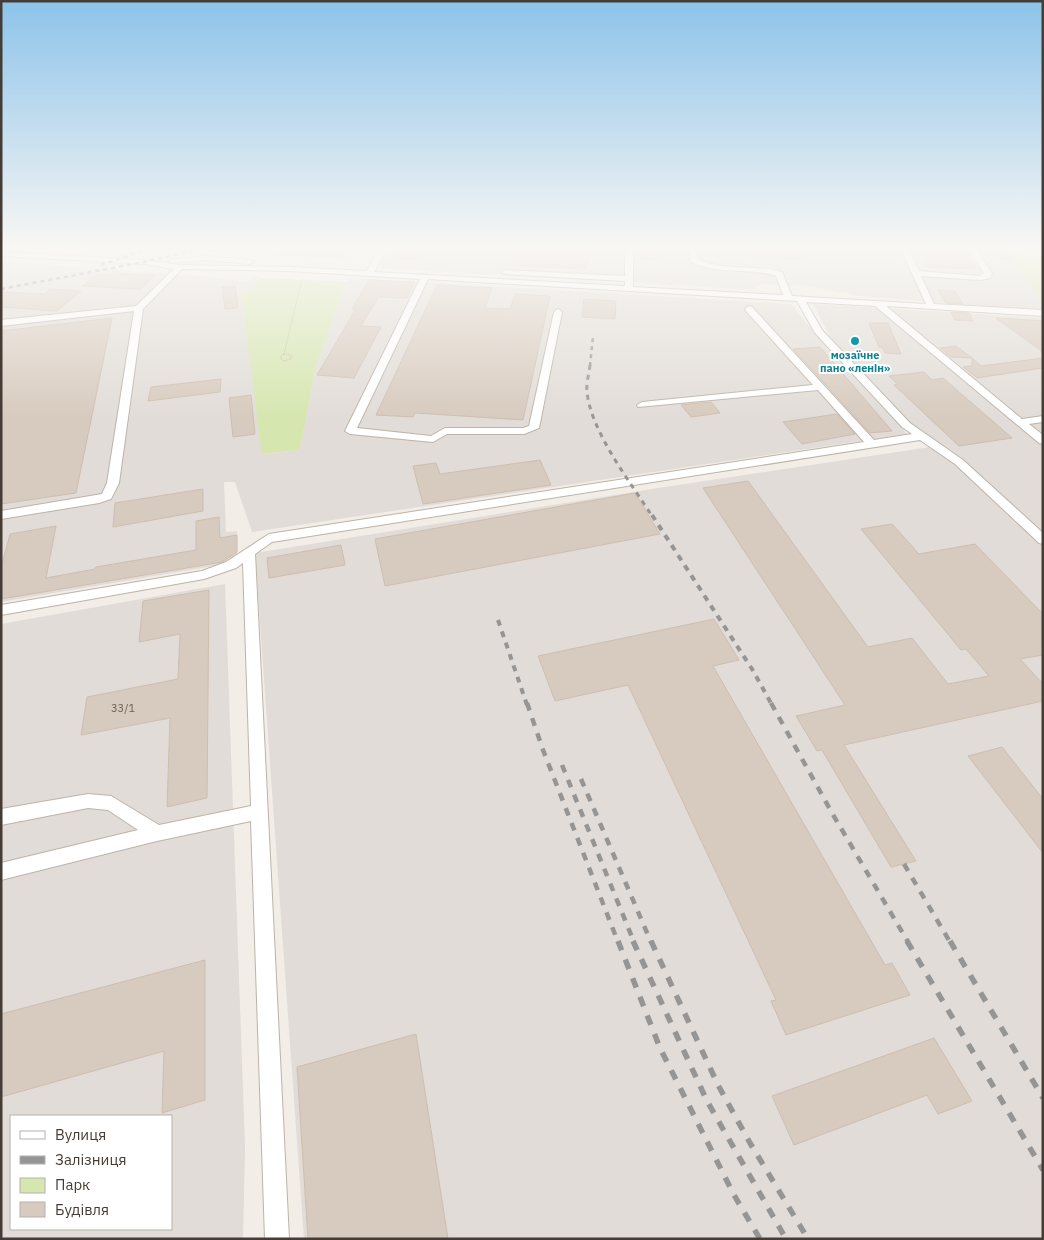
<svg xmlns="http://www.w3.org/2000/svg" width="1044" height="1240" viewBox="0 0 1044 1240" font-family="'IBM Plex Sans',sans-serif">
<rect width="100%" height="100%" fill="#f2ede6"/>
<!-- industrial -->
<path fill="#e1dcd7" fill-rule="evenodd" d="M108,247H356L346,259Z
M392,247H1004L1043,303V311L860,296L812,287L762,284L752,290L379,268Z
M1,261L209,277L247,282L254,275L261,278L250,290L241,292L263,454L300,450L316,366L346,282L351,278L791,304L827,348L907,434L252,532L235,482H224L226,532L237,531V562L1,602Z
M813,304L1043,318V1239H304L255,553L652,489L930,447L833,342Z
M225,584L245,1147L243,1239H1V624ZM11,1116H171V1229H11Z"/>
<!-- green -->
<path fill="#d5e6af" d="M1004,247L1043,248V303Z
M261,278L346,282L316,366L300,450L262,454L241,291L250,290Z"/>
<!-- building -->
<path fill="#d7cabe" stroke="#cebeaf" d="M403,247H429L422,259L396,258Z
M513,247H591L586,269L512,265Z
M742,247L799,248L802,259L742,256Z
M918,247H963L976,269L928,267Z
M991,247H1004L1013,259L998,258Z
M641,248L658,249L657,260L640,259Z
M112,273L155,275L141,289L82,286L96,275H110Z
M369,280L415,282L407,298L378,297L361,326L381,327L354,378L317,375L356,309H352Z
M437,285L492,288L485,308L510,309L515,294L550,296L523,420L415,413L413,417L376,415Z
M235,286L238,308L225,309L222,287Z
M50,289L81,291L57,311L1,307V292L45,294Z
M938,290L955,291L963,304L946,303Z
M584,299L616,301L615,319L582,317Z
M951,312L969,313L973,321L955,320Z
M112,318L76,493L1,504V331Z
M996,318L1043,321V352Z
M869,323H888L901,354L885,353L882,347H879Z
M956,346L972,358L951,357L940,348Z
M820,347L892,431L870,433L793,349Z
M972,358L981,366L1043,358V368L977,378L963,367L972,366Z
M924,372L932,380L943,378L1012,438L959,446L894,385L897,384L889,376Z
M221,379L220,392L148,401L151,387Z
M251,395L255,434L233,437L229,398Z
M711,402L720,413L691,417L681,405Z
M837,414L855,434L802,444L783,422Z
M540,460L551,485L423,504L413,466L436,463L440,474Z
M748,481L868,647L912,638L948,684L989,676L966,649L961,650L861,529L892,524L919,554L975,544L1043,614V655L1020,659L1043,684V701L844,745L916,861L891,867L822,750L817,751L796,716L845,705L703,488Z
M203,489V511L113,527L115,503Z
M635,493L660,534L385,586L375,539Z
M219,517L220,538L237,535V552L222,562L1,599V568L10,534L56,526L46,578L95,569L96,567L196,550V521Z
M341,545L345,565L269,578L267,558Z
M209,590L207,798L167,807L170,718L81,735L87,697L178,679L180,634L139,642L143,601Z
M714,619L739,660L713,666L885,965L892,963L910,995L786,1035L771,1001L776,1000L628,685L555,701L538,656Z
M1002,747L1043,799V853L968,756Z
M205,960V1100L162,1113L164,1051L1,1097V1014Z
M416,1034L448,1239H308L297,1067Z
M934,1038L972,1101L938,1114L927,1095L794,1145L772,1096Z"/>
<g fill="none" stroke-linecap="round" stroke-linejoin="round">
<!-- minor casing -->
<g stroke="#bdb3a8" stroke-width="2">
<path id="minor" d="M380,247H388L374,272L625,286V281L505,274L501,272L505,270L625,276V247H633V287L783,295L776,276C748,267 718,275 691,262L688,247H696L698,259C723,272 755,264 782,272L792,296L926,304L900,247H908L919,271L980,276L984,273L967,247H975L992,273L990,278L981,280L921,276L934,304L1043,310V316L886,306L1022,419L1043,416V422L1029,424L1043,435V444L1039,443L875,306L806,302L822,330L910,423L963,460L1043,533V544L1039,543L955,464L920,440L272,542L255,554L289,1239H265L251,821L157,841L1,880V863L138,830L108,810L88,808L1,825V809L88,794L111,796L159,825L251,806L243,563L236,568L204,579L1,615V605L202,571L226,562L269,534L864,442L818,390L638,407L637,405L642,402L813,385L746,311L745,309L749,306L752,307L874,440L912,434L902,427L815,333L797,301L428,279L357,428L431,436L445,428H523L529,426L554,312L558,309L562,312L539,428L524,434H447L433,442L350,434L345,431L420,279L290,271L182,269L143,309L119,483L111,499L99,503L1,519V511L102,494L107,483L134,311L1,326V320L136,306L174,269L144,264L1,256V252L144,260L180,265L290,267L367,271Z
M206,256L250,260L254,262L250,264L206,260L172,263L168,261L172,259Z"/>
</g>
<!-- path -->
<path stroke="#bfad9a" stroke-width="1" stroke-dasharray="1 1" stroke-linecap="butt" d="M284,354L291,355V359L283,361L280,357Z
M284,354L302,279"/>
<!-- minor -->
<use href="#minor" fill="#fff" fill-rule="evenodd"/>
<!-- rail-far4 -->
<path stroke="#959595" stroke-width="2.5" stroke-dasharray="4 4" stroke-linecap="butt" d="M101,265L153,247
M1,289L144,262L207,247
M590,366L593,336"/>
<!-- rail-far3 -->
<path stroke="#959595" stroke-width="3" stroke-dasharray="5 5" stroke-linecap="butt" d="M590,365C589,374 586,384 587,392C591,432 631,483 652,516"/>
<!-- rail-far2 -->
<path stroke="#959595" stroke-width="4" stroke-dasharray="6 6" stroke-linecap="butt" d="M652,515L752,669L772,705
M498,620L527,705"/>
<!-- rail-far1 -->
<path stroke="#959595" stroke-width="4.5" stroke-dasharray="8 8" stroke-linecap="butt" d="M527,703L543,750L618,942
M771,703L832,813L908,942
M562,765L634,942
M581,779L651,942
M904,864L950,942"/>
<!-- rail -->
<path stroke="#959595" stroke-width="5.5" stroke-dasharray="10 10" stroke-linecap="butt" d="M618,941L660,1048L734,1195L760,1239
M633,941L707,1101L786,1239
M651,941L718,1085L750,1143L808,1239
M907,941L1043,1170
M950,941L1043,1098"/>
</g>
<!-- sky -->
<linearGradient id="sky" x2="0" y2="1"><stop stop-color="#8cc3ea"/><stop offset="0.59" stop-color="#f9f7f4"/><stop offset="1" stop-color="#f9f7f4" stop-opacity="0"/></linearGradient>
<rect width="1044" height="420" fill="url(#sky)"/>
<!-- markers -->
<circle fill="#0f9aa8" stroke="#fff" stroke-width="2" cx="855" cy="341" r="5"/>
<g text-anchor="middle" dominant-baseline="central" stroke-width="4" stroke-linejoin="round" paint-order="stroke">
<!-- far-culture labels -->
<g font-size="11" font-weight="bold" fill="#0d838f" stroke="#fff">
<text x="855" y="355">мозаїчне<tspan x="855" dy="13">пано «ленін»</tspan></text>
</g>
<!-- number labels -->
<g font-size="11" fill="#6a6057">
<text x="123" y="708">33/1</text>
</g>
</g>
<!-- border -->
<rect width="1044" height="1240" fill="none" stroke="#453d35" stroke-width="5"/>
<!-- legend -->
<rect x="10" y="1115" width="162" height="115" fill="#ffffff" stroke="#b5b1ae"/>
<rect x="20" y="1131" width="25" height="8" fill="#ffffff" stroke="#b5b1ae"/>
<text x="55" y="1140" font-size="15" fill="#453d35">Вулиця</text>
<rect x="20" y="1156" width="25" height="8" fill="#959595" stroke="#b5b1ae"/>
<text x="55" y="1165" font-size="15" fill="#453d35">Залізниця</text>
<rect x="20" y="1178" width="25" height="15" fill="#d5e6af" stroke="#b5b1ae"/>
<text x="55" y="1190" font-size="15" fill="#453d35">Парк</text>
<rect x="20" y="1202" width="25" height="15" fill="#d7cabe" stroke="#b5b1ae"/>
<text x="55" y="1215" font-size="15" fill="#453d35">Будівля</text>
</svg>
